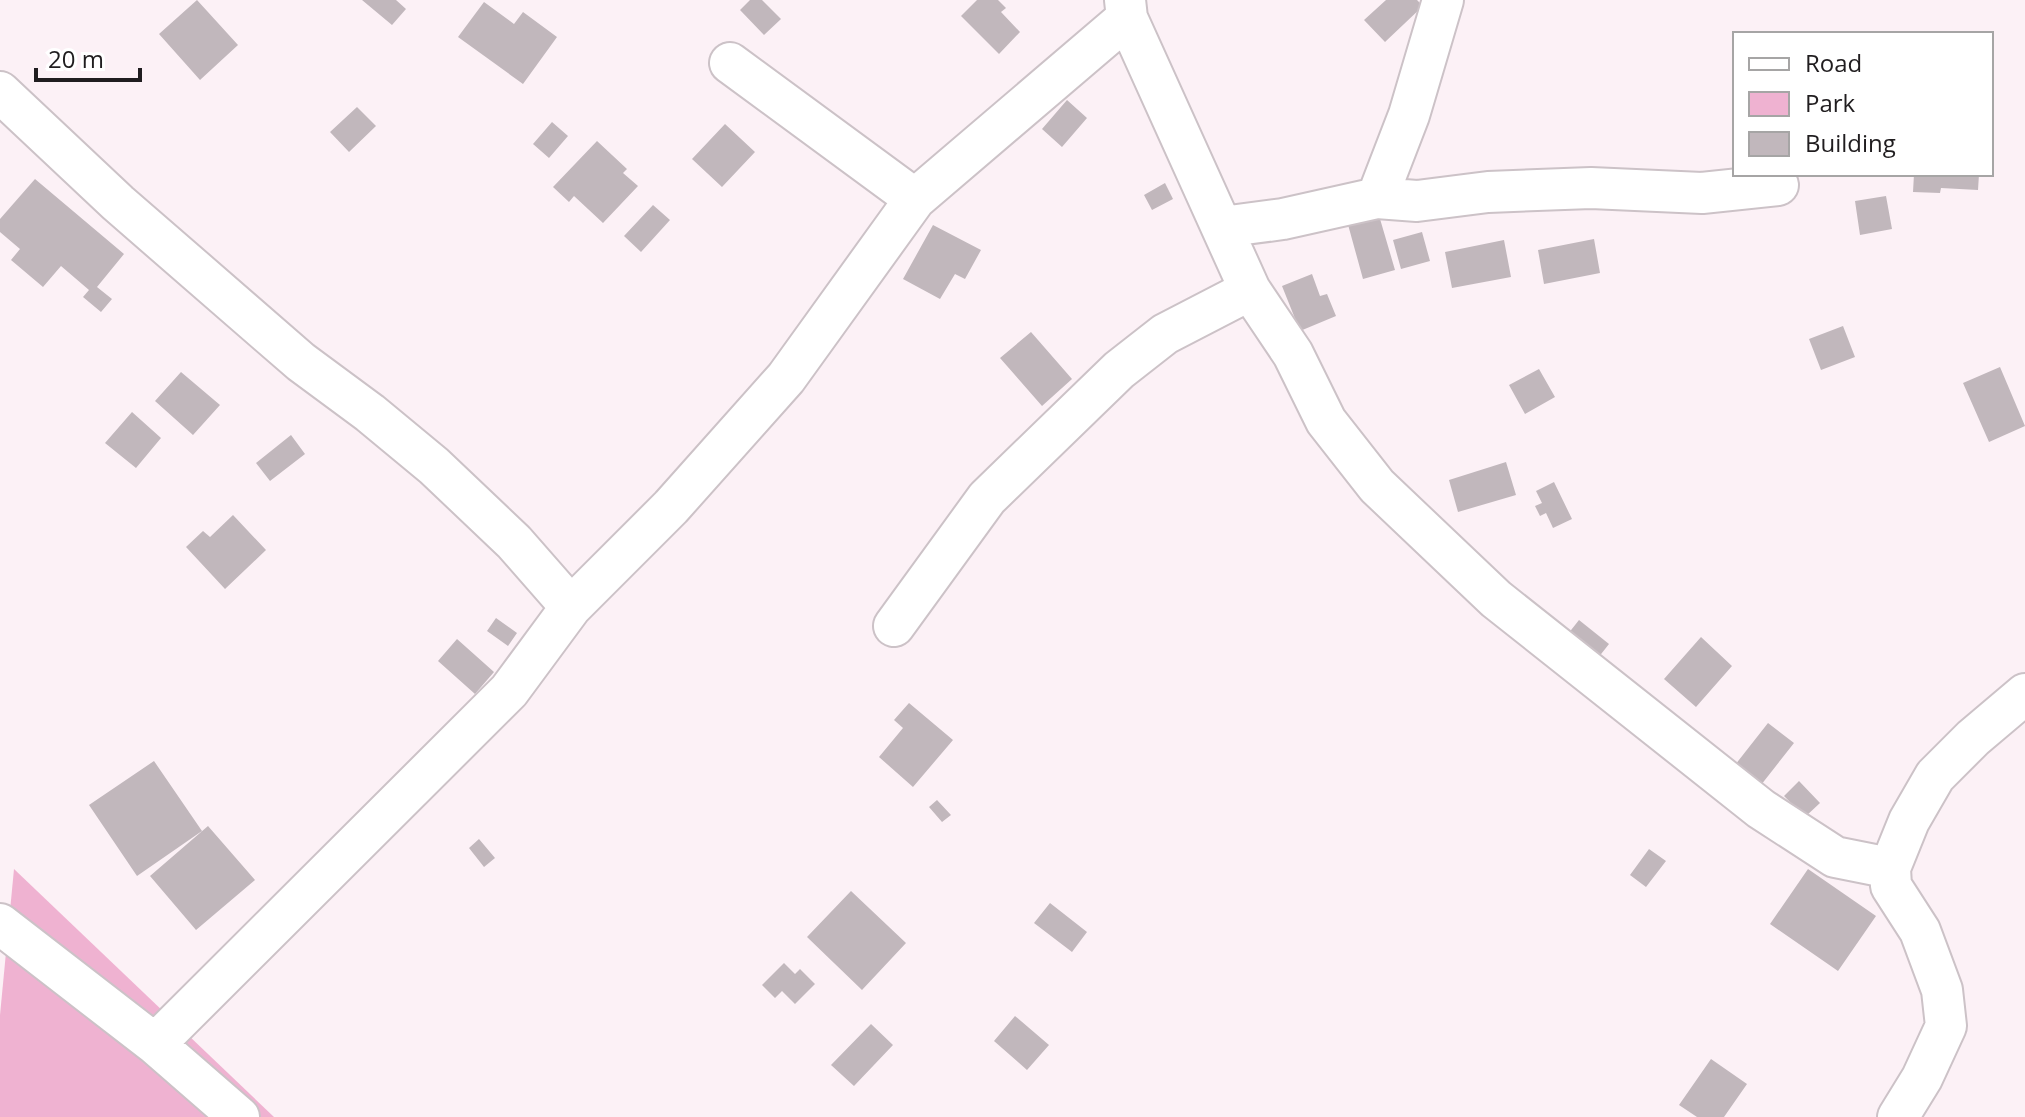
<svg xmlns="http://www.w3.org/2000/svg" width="2025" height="1117" viewBox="0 0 2025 1117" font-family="'Open Sans',sans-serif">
<rect width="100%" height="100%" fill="#fcf1f6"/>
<!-- green -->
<path fill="#efb2d1" d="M14,869L274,1117H0V1015Z"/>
<!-- building -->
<path fill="#c1b7bc" d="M197,0L238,45L200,80L159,34Z
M362,0H396L406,9L392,25Z
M750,0H762L781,19L764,35L740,10Z
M977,0H998L1006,8L1001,12L1020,32L999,54L961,16Z
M1386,0H1417L1423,6L1385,42L1364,20Z
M484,2L514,24L523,12L557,37L523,84L458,37Z
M1067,100L1087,118L1062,147L1042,129Z
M357,107L376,126L349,152L330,132Z
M552,122L568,136L549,158L533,144Z
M725,124L755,152L722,187L692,159Z
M597,141L627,169L623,173L638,186L603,223L574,196L569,202L553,187Z
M1914,174H1979L1978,190L1941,188L1940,193L1913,192Z
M35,179L124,254L97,287L112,299L101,312L83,297L89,290L61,266L43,287L11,260L20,249L0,232V219Z
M1165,183L1173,199L1152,210L1144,195Z
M1886,196L1892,229L1860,235L1855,201Z
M653,205L670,220L641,252L624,236Z
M1378,212L1395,270L1363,279L1347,221Z
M933,225L981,250L965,279L955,274L940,299L903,279Z
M1422,232L1430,261L1401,269L1393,240Z
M1594,239L1600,273L1544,284L1538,250Z
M1504,240L1511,277L1452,288L1445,252Z
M1312,274L1320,296L1327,294L1336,316L1300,331L1282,286Z
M1843,326L1855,357L1821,370L1809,339Z
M1031,332L1072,379L1042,406L1000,358Z
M2000,367L2025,426L1989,442L1963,383Z
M1539,369L1555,397L1525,414L1509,385Z
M181,372L220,405L193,435L155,401Z
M132,412L161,438L136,468L105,443Z
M291,435L305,454L270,481L256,463Z
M1506,462L1516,495L1458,512L1449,480Z
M1554,482L1572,519L1553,528L1546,513L1540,516L1535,506L1542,503L1536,491Z
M233,515L266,550L225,589L186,547L203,531L210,537Z
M496,618L517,633L508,646L487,631Z
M1579,620L1609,644L1594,663L1564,639Z
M1701,637L1732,666L1696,707L1664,679Z
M457,639L494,672L475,694L438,661Z
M909,703L953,740L913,787L879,757L903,728L894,720Z
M1768,723L1794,743L1761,785L1735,765Z
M154,761L202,831L137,876L89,805Z
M1799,781L1820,803L1805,817L1784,796Z
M937,800L951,815L942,822L929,807Z
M208,826L255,880L196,930L150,876Z
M479,839L495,858L484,867L469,848Z
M1649,849L1666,861L1646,887L1630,875Z
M1808,869L1876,916L1838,971L1770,924Z
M851,891L906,943L862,990L807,937Z
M1050,903L1087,932L1072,952L1034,923Z
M784,963L795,974L800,969L815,984L795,1004L782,991L775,998L762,985Z
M1015,1016L1049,1045L1027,1070L994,1041Z
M871,1024L893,1045L854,1086L831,1065Z
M1711,1059L1747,1084L1724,1117H1697L1679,1105Z"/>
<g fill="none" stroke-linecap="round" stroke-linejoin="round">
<!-- street casing -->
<g stroke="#ccc2c7" stroke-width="44">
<path id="street" d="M1125,0L1127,18L1250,290L1293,354L1326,421L1377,486L1496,599L1761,809L1835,857L1890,868
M730,63L915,199
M0,92L118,203L301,362L370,413L434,466L514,542L571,607
M1377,198L1409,115L1443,0
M1222,227L1283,219L1377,198L1417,201L1488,192L1591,188L1702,193L1778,185
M894,626L987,498L1119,370L1165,334L1250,290
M0,924L155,1044L239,1117
M155,1044L509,691L571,607L671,507L786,378L915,199L1127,18
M1898,1117L1922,1078L1946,1026L1942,990L1920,931L1891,886L1890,868L1909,821L1935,776L1973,738L2025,694"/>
</g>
<!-- street -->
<use href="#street" stroke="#fff" stroke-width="40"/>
</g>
<!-- legend -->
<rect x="1733" y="32" width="260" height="144" fill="#ffffff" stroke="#a6a5a5" stroke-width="2"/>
<rect x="1749" y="58" width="40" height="12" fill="#ffffff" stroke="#a6a5a5" stroke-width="2"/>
<text x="1805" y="72" font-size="24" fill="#201d1f">Road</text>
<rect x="1749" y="92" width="40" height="24" fill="#efb2d1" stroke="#a6a5a5" stroke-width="2"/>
<text x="1805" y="112" font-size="24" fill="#201d1f">Park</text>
<rect x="1749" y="132" width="40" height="24" fill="#c1b7bc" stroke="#a6a5a5" stroke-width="2"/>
<text x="1805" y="152" font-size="24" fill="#201d1f">Building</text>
<!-- scale -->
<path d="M36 68v12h104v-12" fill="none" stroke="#201d1f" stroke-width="4"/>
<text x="48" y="68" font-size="24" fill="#201d1f" stroke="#ffffff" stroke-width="6" paint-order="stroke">20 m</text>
</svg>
